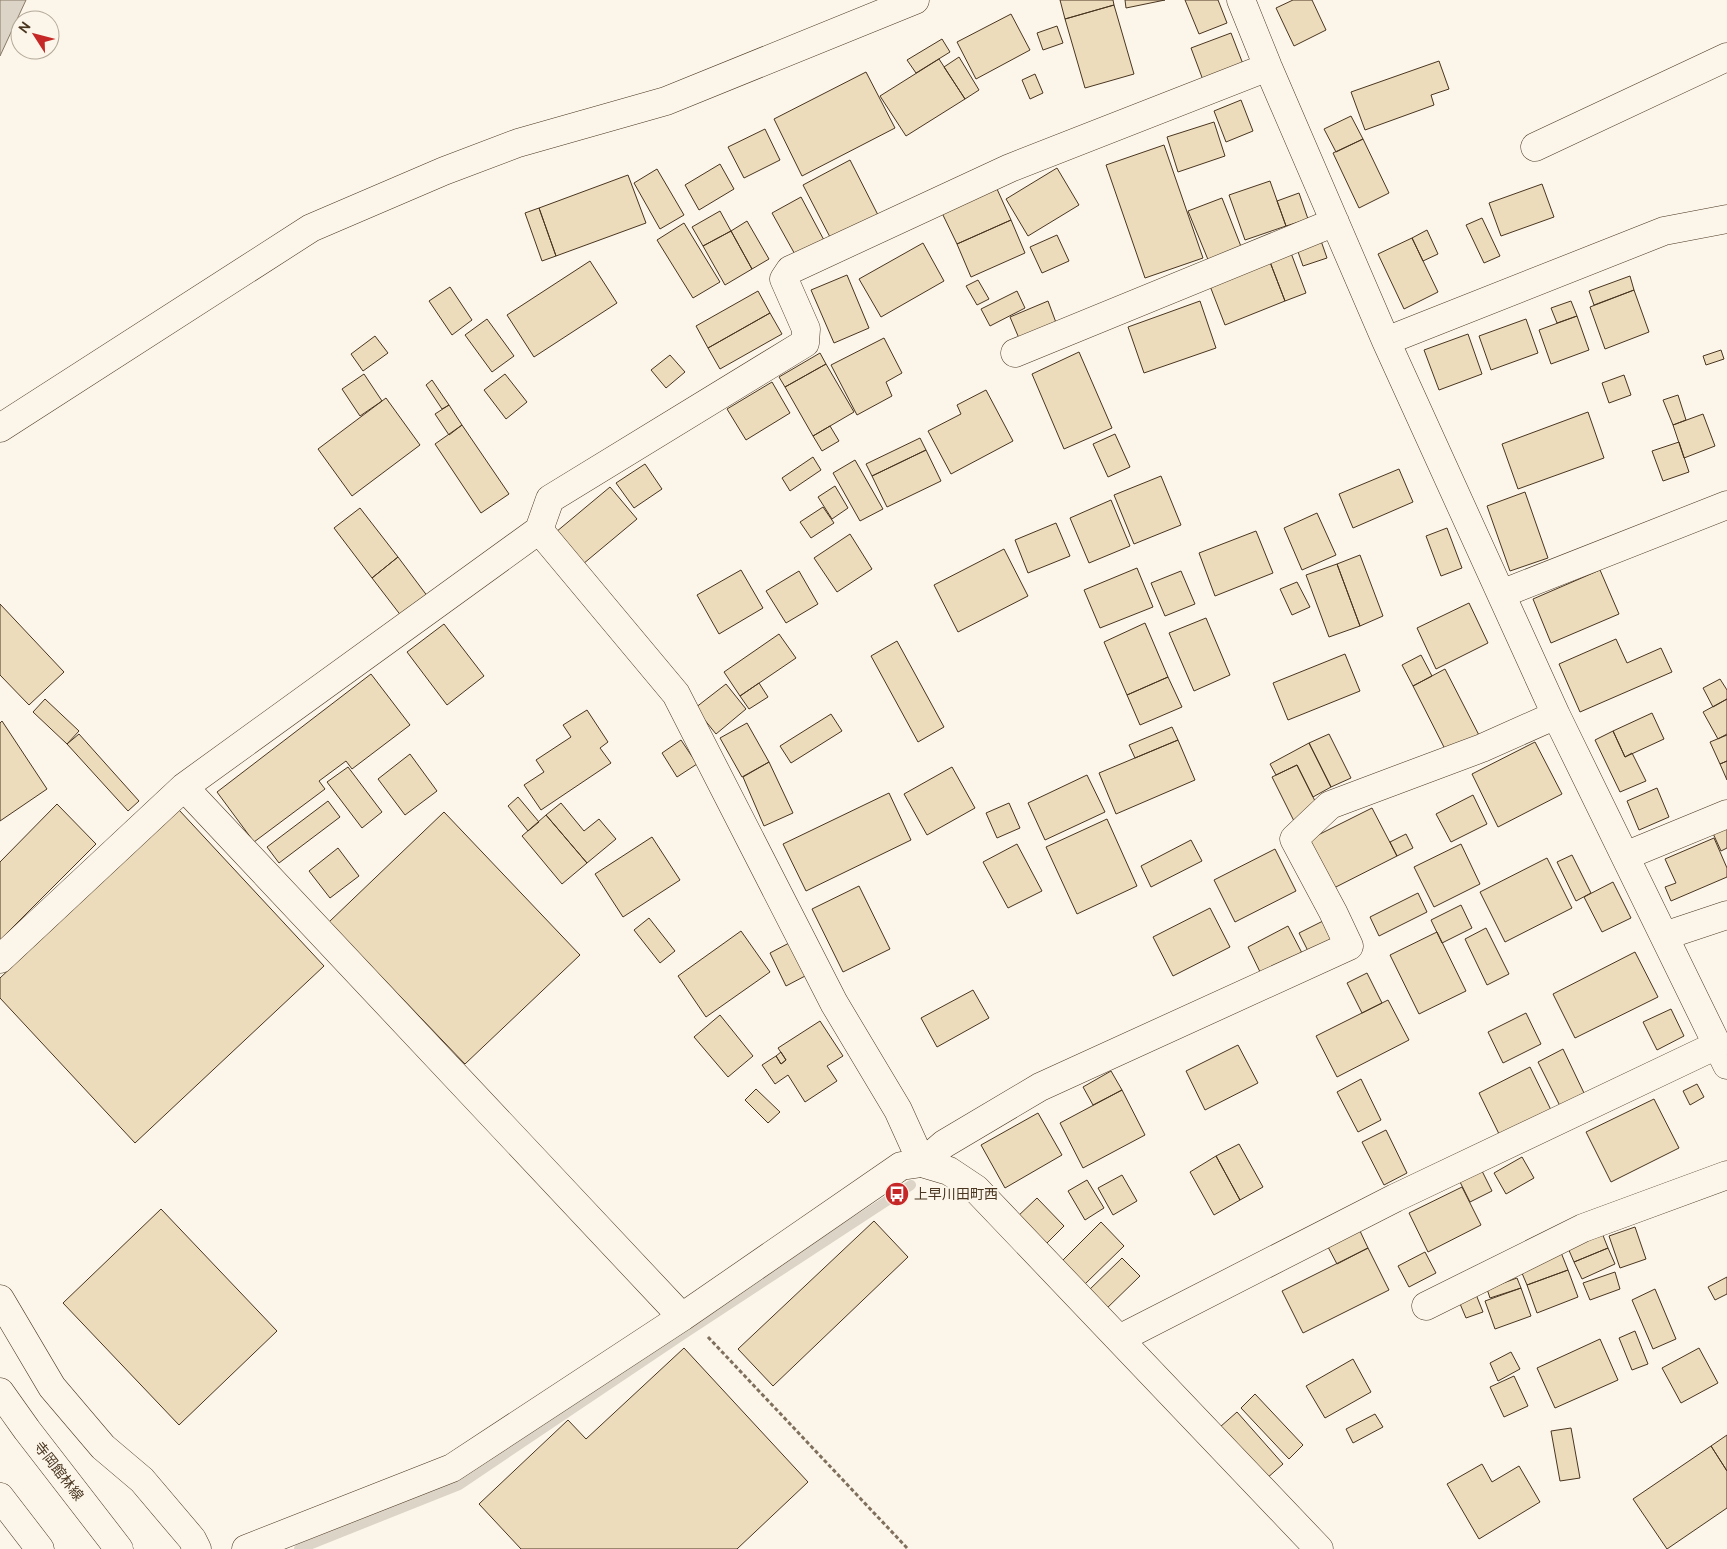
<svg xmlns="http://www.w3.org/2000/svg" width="1727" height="1549" viewBox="0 0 1727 1549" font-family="Cabin,'Noto Sans JP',sans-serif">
<rect width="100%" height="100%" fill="#fbf6e9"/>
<!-- water -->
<path fill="#dcd4c6" stroke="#887966" d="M0,0H26L0,56Z"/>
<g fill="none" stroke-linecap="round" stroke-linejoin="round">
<!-- stream -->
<path stroke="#dcd4c6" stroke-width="10" d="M299,1549L459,1485L685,1333L911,1185"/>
</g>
<!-- building -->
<path fill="#ecdcbc" stroke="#4a3520" d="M1060,0H1113L1114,5L1065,19Z
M1125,0H1165L1126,8Z
M1185,0H1218L1227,23L1199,34Z
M1293,0H1312L1326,30L1294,46L1276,8Z
M1114,5L1134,74L1085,88L1065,19Z
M1011,14L1030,50L976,79L957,42Z
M1057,26L1063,43L1043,50L1037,33Z
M1231,33L1243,64L1203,80L1191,48Z
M942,39L950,52L916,73L907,60Z
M959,57L979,90L965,99L944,67Z
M939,59L965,99L906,136L880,96Z
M1439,61L1449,89L1431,95L1434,105L1365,130L1351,92Z
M866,72L895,128L802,176L774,119Z
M1035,74L1043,93L1030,99L1022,80Z
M1241,100L1253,131L1226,142L1214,111Z
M1351,116L1363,139L1336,152L1324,129Z
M1214,122L1225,156L1178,172L1167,137Z
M765,129L780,160L744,178L728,147Z
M1363,139L1389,193L1359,208L1333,153Z
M1164,145L1203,258L1145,278L1106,165Z
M850,160L878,215L831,239L803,185Z
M720,164L734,189L699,210L685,185Z
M1057,168L1079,205L1028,236L1006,199Z
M657,169L684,215L660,229L634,183Z
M628,175L646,223L556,256L539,208Z
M1270,181L1286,226L1245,240L1229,195Z
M1542,184L1554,217L1501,236L1489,203Z
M997,189L1011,220L957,244L942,213Z
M1299,193L1308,219L1286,226L1277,201Z
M801,197L825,242L797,258L772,213Z
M1222,198L1242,249L1209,262L1188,211Z
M539,208L556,256L542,261L525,213Z
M720,211L731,231L703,246L692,227Z
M1482,218L1500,256L1484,263L1466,225Z
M1011,220L1025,253L971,277L957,244Z
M747,221L769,259L752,269L731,231Z
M684,223L720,282L693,298L657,240Z
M1427,230L1438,254L1423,261L1412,238Z
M731,231L752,269L725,285L703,246Z
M1057,235L1069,261L1042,273L1030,247Z
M1320,238L1327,258L1303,266L1296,246Z
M1412,238L1438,292L1404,309L1378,254Z
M923,243L944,281L881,317L859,279Z
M1291,253L1306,293L1285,301L1270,262Z
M590,261L617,303L534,357L507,315Z
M1270,262L1285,301L1225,325L1210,286Z
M847,275L869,328L834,343L811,290Z
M1630,276L1634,290L1594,305L1589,291Z
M978,280L989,299L977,305L966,286Z
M450,287L472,320L452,335L429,301Z
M1634,290L1649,332L1605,349L1590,307Z
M758,291L770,313L708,348L696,326Z
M1017,291L1025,308L990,326L981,309Z
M1048,301L1058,328L1021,343L1010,317Z
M1200,301L1216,348L1144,373L1128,327Z
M1571,301L1577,316L1557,323L1551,308Z
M770,313L782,334L720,369L708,348Z
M1577,316L1589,350L1551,364L1539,330Z
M487,319L514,356L492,372L465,335Z
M1526,319L1538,353L1491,370L1479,336Z
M1468,334L1482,374L1439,390L1424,350Z
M375,336L388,353L363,371L351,354Z
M884,338L902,373L886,382L892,396L857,415L831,365Z
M1721,350L1724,359L1706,365L1703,356Z
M1079,352L1112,428L1064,449L1032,374Z
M820,353L826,364L785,387L779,377Z
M670,355L685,372L666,388L651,370Z
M826,364L854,412L813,436L785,387Z
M364,374L382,401L360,416L342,389Z
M505,374L527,402L506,419L484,390Z
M1624,375L1631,395L1609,403L1602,383Z
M432,380L449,405L442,409L426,385Z
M772,382L790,413L746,440L727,409Z
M986,390L1013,441L951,474L928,431L961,414L957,405Z
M1678,395L1686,420L1673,425L1663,400Z
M386,398L420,445L352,496L318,449Z
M449,405L462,425L449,435L435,414Z
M1588,412L1604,458L1518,489L1502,444Z
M1703,414L1715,446L1684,458L1673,425Z
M462,425L509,494L481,513L435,444Z
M830,426L839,441L822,451L813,436Z
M1115,434L1130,467L1108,477L1093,444Z
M920,438L926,450L872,476L866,464Z
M1679,442L1689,472L1663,481L1652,451Z
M926,450L941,481L887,507L872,476Z
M813,457L821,470L790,491L782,478Z
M855,460L883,509L860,521L833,473Z
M645,464L662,489L634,508L616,483Z
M1399,469L1413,502L1353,528L1339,494Z
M1161,476L1181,525L1134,544L1114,495Z
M835,486L848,508L832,519L818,497Z
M610,487L637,519L583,564L556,532Z
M1525,492L1548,558L1510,571L1487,506Z
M1111,500L1130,546L1089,563L1070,518Z
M823,507L834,523L811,538L800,522Z
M360,508L398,557L372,578L334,528Z
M1317,513L1336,555L1302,570L1284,528Z
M1056,523L1070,556L1028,573L1015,540Z
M1447,528L1462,568L1441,576L1426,536Z
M1256,531L1273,573L1215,596L1199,553Z
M850,534L872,569L837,592L814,558Z
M1004,549L1028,596L958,632L934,585Z
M1360,555L1383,616L1360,626L1337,564Z
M398,557L428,597L402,617L372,578Z
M1337,564L1360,626L1329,637L1306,575Z
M1137,568L1153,607L1100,628L1084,590Z
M741,570L763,608L719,634L697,595Z
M1600,570L1619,614L1551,643L1533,599Z
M799,571L818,604L786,623L766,591Z
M1181,571L1195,604L1165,616L1151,583Z
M1297,582L1310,607L1292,615L1280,589Z
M1469,603L1488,643L1436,669L1417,628Z
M0,604L64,672L29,705L0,675Z
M1206,618L1230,675L1194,691L1169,633Z
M1145,623L1168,677L1127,695L1104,642Z
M444,624L484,676L447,705L407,652Z
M779,634L796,658L740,696L724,672Z
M1616,639L1627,663L1661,648L1672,672L1580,712L1559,664Z
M897,641L944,727L918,742L871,656Z
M1345,654L1360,691L1288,720L1273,683Z
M1421,655L1432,676L1413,686L1402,665Z
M1445,669L1482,741L1449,757L1413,686Z
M371,674L410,725L352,769L346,761L319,781L325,789L254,842L217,792Z
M1168,677L1182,707L1140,725L1127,695Z
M1720,679L1727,690V699L1713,707L1703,688Z
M759,683L768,697L749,709L740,696Z
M726,684L746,709L716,734L695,708Z
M45,699L79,731L67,744L33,712Z
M1727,699V734L1718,739L1703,712Z
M587,710L608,742L600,748L611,763L541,810L524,785L544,772L536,760L571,737L563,725Z
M1652,713L1664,739L1625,757L1613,731Z
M831,714L842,731L791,763L780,746Z
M2,721L47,789L0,821V723Z
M747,723L769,762L742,777L720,738Z
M1172,727L1178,740L1135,758L1129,745Z
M1613,731L1625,757L1632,753L1646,781L1620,792L1595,740Z
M79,734L139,801L128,811L67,744Z
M1329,734L1351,778L1331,787L1309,743Z
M1727,735V761L1720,764L1710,742Z
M681,740L697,764L677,777L662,753Z
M1178,740L1195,780L1116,814L1099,773Z
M1535,742L1562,794L1498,827L1472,774Z
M1309,743L1331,787L1313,797L1297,765L1276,775L1270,764Z
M410,754L437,791L405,815L378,779Z
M1727,761V780L1720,764Z
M769,762L793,813L764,826L743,777Z
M1297,765L1320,811L1295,823L1272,777Z
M348,767L382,812L362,828L327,782Z
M952,767L975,808L927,835L904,794Z
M1087,775L1105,812L1045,840L1028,803Z
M1657,788L1669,817L1639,830L1627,801Z
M889,793L911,840L806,891L783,844Z
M1473,795L1487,824L1451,842L1436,814Z
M518,797L539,822L528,831L508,806Z
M328,801L340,817L279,863L267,847Z
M561,803L584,831L599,819L616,839L587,863L546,815Z
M1009,803L1020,828L997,838L986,813Z
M57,804L96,844L0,940V862Z
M1372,808L1397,856L1328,891L1304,842Z
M179,810L324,966L135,1143L0,998V978Z
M444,812L580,955L465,1064L329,922Z
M546,815L587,863L562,884L522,836Z
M1107,819L1137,886L1077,914L1046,847Z
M1727,821V848L1721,851L1711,829Z
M1406,834L1413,848L1397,856L1390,842Z
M652,837L680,880L623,917L595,874Z
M1714,838L1727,868V877L1671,901L1665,887L1676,883L1665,859Z
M1191,840L1202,861L1151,887L1141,866Z
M1017,844L1042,891L1008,908L983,862Z
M1461,844L1480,884L1434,907L1414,867Z
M338,848L359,876L330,898L309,871Z
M1275,849L1296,891L1235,922L1214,880Z
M1572,855L1591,893L1576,901L1557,862Z
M1547,858L1572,908L1505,942L1480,892Z
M1613,882L1631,918L1602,932L1584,897Z
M859,886L890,949L843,972L812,909Z
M1418,893L1427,912L1379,936L1370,917Z
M1461,905L1472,928L1442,943L1431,920Z
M1210,908L1230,947L1173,976L1153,937Z
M649,918L675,951L660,963L634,930Z
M1323,921L1332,939L1308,951L1299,933Z
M1288,926L1303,955L1262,976L1248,947Z
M1486,928L1509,974L1487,985L1465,939Z
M741,931L770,972L706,1017L678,976Z
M1437,932L1466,991L1419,1014L1390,955Z
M791,942L807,975L786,986L770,953Z
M1635,952L1658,997L1575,1038L1553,994Z
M1367,973L1382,1003L1362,1013L1347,983Z
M973,990L989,1018L937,1047L921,1018Z
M1388,1000L1409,1040L1337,1077L1316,1036Z
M1671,1009L1684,1036L1657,1050L1643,1022Z
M1526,1013L1541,1044L1503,1063L1488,1032Z
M720,1015L753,1056L728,1077L694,1037Z
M820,1021L843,1056L827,1066L837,1081L805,1102L788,1075L775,1084L762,1065L776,1056L781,1064L786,1060L778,1048Z
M1238,1045L1258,1083L1205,1110L1186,1071Z
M1563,1049L1584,1093L1560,1106L1538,1062Z
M781,1052L786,1060L781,1064L776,1056Z
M1530,1067L1551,1110L1500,1136L1479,1093Z
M1111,1071L1122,1090L1093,1105L1083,1087Z
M1361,1079L1381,1120L1358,1132L1337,1092Z
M1697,1084L1704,1097L1690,1105L1683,1091Z
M756,1089L780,1112L768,1123L745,1100Z
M1122,1090L1145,1135L1083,1168L1060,1123Z
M1654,1099L1679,1148L1611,1182L1586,1132Z
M1038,1113L1062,1155L1005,1188L981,1145Z
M1386,1130L1407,1173L1384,1185L1362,1142Z
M1239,1144L1263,1187L1240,1200L1216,1156Z
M1216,1156L1240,1200L1214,1215L1190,1172Z
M1522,1157L1534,1178L1506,1194L1494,1173Z
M1480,1167L1492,1191L1470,1202L1458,1178Z
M1122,1175L1137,1201L1113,1215L1098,1188Z
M1087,1180L1104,1208L1085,1220L1068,1191Z
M1462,1187L1481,1225L1428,1252L1409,1213Z
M1037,1198L1064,1226L1043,1247L1016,1218Z
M161,1209L277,1331L179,1425L63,1303Z
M874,1221L908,1257L773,1386L738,1349Z
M1101,1222L1124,1246L1085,1284L1062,1261Z
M1635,1227L1646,1259L1620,1268L1609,1236Z
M1360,1231L1368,1248L1337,1264L1328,1247Z
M1602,1233L1608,1248L1574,1262L1568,1248Z
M1368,1248L1389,1290L1303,1333L1282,1291Z
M1608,1248L1615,1264L1582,1279L1574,1262Z
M1560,1250L1568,1270L1527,1285L1519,1266Z
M1425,1252L1436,1273L1409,1287L1398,1266Z
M1122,1258L1140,1276L1104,1311L1086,1293Z
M1568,1270L1578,1297L1537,1313L1527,1285Z
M1615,1272L1620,1289L1590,1300L1583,1283Z
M1727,1277V1294L1715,1300L1708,1287Z
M1517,1278L1521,1288L1490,1298L1487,1289Z
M1521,1288L1531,1316L1495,1329L1485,1301Z
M1655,1289L1676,1339L1653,1349L1632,1300Z
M1475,1292L1483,1312L1466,1318L1458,1299Z
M1635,1331L1648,1364L1632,1370L1619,1338Z
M1600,1339L1618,1380L1555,1408L1537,1368Z
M684,1348L808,1482L737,1549H521L479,1504L568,1420L586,1439Z
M1699,1348L1718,1383L1681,1403L1662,1368Z
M1511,1352L1520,1369L1498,1381L1490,1363Z
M1353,1359L1371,1392L1325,1418L1306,1386Z
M1514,1376L1528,1406L1504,1417L1490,1387Z
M1255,1394L1303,1445L1289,1459L1241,1408Z
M1237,1412L1283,1464L1266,1479L1220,1427Z
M1375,1414L1383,1427L1353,1443L1346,1429Z
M1571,1428L1580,1478L1560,1481L1551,1431Z
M1727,1435V1471L1711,1446Z
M1711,1446L1727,1471V1508L1667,1549L1633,1499Z
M1482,1464L1492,1482L1519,1466L1540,1502L1479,1539L1447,1484Z"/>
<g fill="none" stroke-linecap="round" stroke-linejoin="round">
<!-- minor casing -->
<g stroke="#4a3520" stroke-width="29">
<path id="minor" d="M1241,0L1268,67L1386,341L1556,715L1727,1065
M1535,147L1727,57
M1386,341L1664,231L1727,219
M1015,353L1335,222
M0,428L311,228L444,171L518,143L666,101L915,0
M539,530L676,694L834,1003L898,1110L922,1163L944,1144L1040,1087L1349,946L1333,912L1294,839L1330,805L1482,748L1556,715
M1501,594L1727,505
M184,787L682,1317
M1625,856L1727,814
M1664,936L1727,915
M0,959L184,787L539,530L550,499L805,343L806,329L784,279L790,270L1010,168L1268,67
M0,1299L52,1387L103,1447L142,1480L192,1539L197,1549
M1426,1306L1583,1228L1727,1175
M1119,1339L1395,1198L1717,1045
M0,1497L40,1549
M246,1549L452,1468L682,1317L901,1166L922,1163L949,1171L976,1189L1319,1549"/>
</g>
<!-- major casing -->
<g stroke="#4a3520" stroke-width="29">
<path id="major" d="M0,1392L27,1430L119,1549"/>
</g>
<!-- path -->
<path stroke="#7f6f5c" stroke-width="3" stroke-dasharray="4 2.5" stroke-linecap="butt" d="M708,1337L908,1549"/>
<!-- minor -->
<use href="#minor" stroke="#fbf6e9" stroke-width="28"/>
<!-- major -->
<use href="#major" stroke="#fbf6e9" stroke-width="28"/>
</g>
<!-- icons -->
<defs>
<g id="bus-disc" transform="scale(1.25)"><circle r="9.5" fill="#c62828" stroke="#fbf6e9"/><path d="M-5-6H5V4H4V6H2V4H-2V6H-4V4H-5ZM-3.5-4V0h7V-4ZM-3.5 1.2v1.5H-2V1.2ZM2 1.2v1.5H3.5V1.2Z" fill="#fff"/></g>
</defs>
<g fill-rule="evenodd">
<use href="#bus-disc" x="897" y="1194"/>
</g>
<g text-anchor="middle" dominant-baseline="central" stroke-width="4" stroke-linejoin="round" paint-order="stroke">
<!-- poi labels -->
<g font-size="14" fill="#4a3520" stroke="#fbf6e9" text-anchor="start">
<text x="914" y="1194">上早川田町西</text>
</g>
<!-- street labels -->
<g font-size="14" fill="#4a3520" stroke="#fbf6e9">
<text transform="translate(59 1471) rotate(52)">寺岡館林線</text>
</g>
</g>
<!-- north arrow -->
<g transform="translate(35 35) rotate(306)"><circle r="24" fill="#fbf6e9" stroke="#b4a999"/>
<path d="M0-4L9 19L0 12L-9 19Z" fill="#c62828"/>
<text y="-8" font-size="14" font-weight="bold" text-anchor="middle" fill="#4a3520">N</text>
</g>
</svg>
